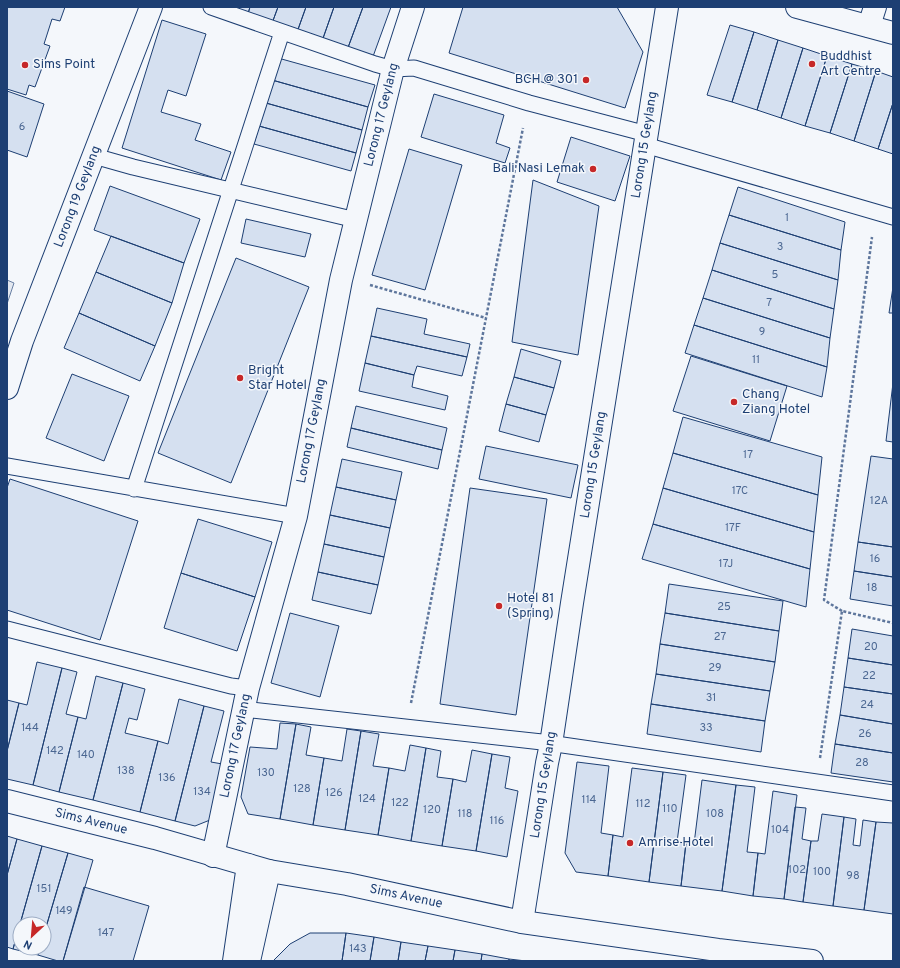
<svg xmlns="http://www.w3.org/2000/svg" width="900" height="968" viewBox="0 0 900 968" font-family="Overpass,sans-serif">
<rect width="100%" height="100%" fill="#f4f7fb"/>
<!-- parking -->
<path fill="#e3e8f0" stroke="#687fa3" d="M7,280L14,283L7,304Z"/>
<!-- building -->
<path fill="#d5e0f0" stroke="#1d3f73" d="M7,7H65L60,21L52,19L44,44L50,46L35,87L29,85L26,95L7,89Z
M222,7H250L247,17Z
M250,7H278L271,26L247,17Z
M278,7H306L296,35L271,26Z
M306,7H334L321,44L296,35Z
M334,7H363L346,53L321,44Z
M363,7H391L371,62L346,53Z
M463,7H617L643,52L625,108L449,53Z
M162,20L206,34L186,96L168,90L161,112L201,124L195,140L231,152L221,180L122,148Z
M730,25L754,32L732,102L707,95Z
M754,32L778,40L757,110L732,102Z
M778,40L803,48L781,118L757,110Z
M803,48L827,56L805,126L781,118Z
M827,56L852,64L830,133L805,126Z
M278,58L375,85L368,107L272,80Z
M852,64L876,71L854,141L830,133Z
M876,71L893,77V103L878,149L854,141Z
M272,80L368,107L362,130L266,103Z
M7,91L44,104L27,157L7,150Z
M434,94L504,115L496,143L510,148L505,163L421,137Z
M266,103L362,130L356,153L259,126Z
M893,103V154L878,149Z
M259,126L356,153L351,171L254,144Z
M571,137L630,156L615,201L557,182Z
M409,149L462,165L425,290L372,275Z
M533,180L599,206L578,355L512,342Z
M110,186L200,219L184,263L94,230Z
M738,187L845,222L841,250L729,215Z
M729,215L841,250L838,280L720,243Z
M246,219L311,234L305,257L241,243Z
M111,236L184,263L172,303L96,272Z
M720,243L838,280L834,309L712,270Z
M236,258L309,287L231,483L158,453Z
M712,270L834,309L830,338L703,298Z
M96,272L172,303L155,346L79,313Z
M893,287V313H889Z
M703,298L830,338L827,367L694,325Z
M377,308L427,319L424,334L470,344L467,357L371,336Z
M79,313L155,346L140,381L64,348Z
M694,325L827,367L822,397L685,353Z
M371,336L467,357L462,376L417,366L414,375L365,363Z
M521,349L561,361L554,388L514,377Z
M691,356L787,386L770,441L673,411Z
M365,363L414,375L412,387L448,396L445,410L359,391Z
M72,374L129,396L104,461L46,438Z
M514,377L554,388L546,415L506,404Z
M893,383V442L886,441Z
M506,404L546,415L539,442L499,431Z
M356,406L447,428L442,450L351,428Z
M683,417L822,457L818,495L673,453Z
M351,428L442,450L438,469L347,447Z
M486,446L578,465L571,498L479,479Z
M673,453L818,495L814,532L663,488Z
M871,456L893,459V547L858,542Z
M342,459L402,472L396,500L336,487Z
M10,479L138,521L100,640L7,610V488Z
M336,487L396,500L390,528L330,515Z
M470,488L547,499L516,715L440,704Z
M663,488L814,532L810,569L653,524Z
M330,515L390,528L384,557L324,544Z
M198,519L272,542L255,597L181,573Z
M653,524L810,569L806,607L642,559Z
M858,542L893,547V577L854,571Z
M324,544L384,557L378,585L318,572Z
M854,571L893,577V606L850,599Z
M318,572L378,585L371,614L312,600Z
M181,573L255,597L237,651L164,628Z
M669,584L783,601L779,631L665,613Z
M290,613L339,626L320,697L271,683Z
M665,613L779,631L775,662L660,644Z
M852,629L893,636V665L848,658Z
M660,644L775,662L770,691L656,674Z
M848,658L893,665V694L844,687Z
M37,662L62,668L33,785L7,779V751L19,703L27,705Z
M62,668L77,672L66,714L78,717L59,792L33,785Z
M656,674L770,691L765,721L651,704Z
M96,676L123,683L93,800L59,792L78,717L86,719Z
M123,683L145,689L137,720L129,718L125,733L158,741L140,812L93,800Z
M844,687L893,694V724L840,715Z
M179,699L204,706L175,821L140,812L158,741L168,744Z
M7,700L19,703L7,751Z
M651,704L765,721L761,752L647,734Z
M204,706L224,711L211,762L228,765L215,818L195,826L175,821Z
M840,715L893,724V753L835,744Z
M280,723L296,724L280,819L248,814L241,797L250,747L277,749Z
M296,724L311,727L306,755L324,758L313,825L280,819Z
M347,729L361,731L345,830L313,825L324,758L342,761Z
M361,731L379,734L373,766L389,768L378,835L345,830Z
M835,744L893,753V782L831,773Z
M410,745L426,748L411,841L378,835L389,768L405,771Z
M426,748L441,751L437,777L453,779L442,846L411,841Z
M472,750L492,754L476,851L442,846L453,779L466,782Z
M492,754L510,757L505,788L518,791L507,857L476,851Z
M577,762L609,766L601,833L613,835L608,876L576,872L565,853Z
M632,768L663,772L649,882L608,876L613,835L623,837Z
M663,772L686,775L677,842L686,843L681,886L649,882Z
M702,780L736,785L722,891L681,886L686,843L694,844Z
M736,785L755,787L747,852L758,853L753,896L722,891Z
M773,791L797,795L784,899L753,896L758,853L765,854Z
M795,807L806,808L802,839L811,841L803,902L784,899Z
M822,814L844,817L833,906L803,902L811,841H818Z
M844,817L856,819L853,845L860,846L863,820L876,822L864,910L833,906Z
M893,819V914L864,910L876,822L893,823Z
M7,836L17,839L7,875Z
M17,839L42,846L13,949L7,947V875Z
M42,846L68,853L44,934V924H20V948H40L38,955L13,949Z
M68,853L93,860L63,961H58L38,955L40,948H44V934Z
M84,887L149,906L133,961H63Z
M310,933H346L342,961H273L290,944Z
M346,933L374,937L370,961H342Z
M374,937L401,942L398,961H370Z
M401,942L428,946L425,961H398Z
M428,946L455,950L453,961H425Z
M455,950L482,954L481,961H453Z
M482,954L509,959V961H481Z
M509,959L526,961H509Z"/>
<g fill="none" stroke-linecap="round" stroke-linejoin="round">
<!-- lane casing -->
<g stroke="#1d3f73" stroke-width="17">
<path id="lane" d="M211,7L375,64L393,69L414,68L529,103L647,134
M645,145L893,217
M94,156L133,167L356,220
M7,466L296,516
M134,489L282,32
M7,629L231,686L248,688
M243,709L542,742L893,793"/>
</g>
<!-- street casing -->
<g stroke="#1d3f73" stroke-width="24">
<path id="street" d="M869,26L875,7
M7,388L22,341L151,7
M213,856L248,688L296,516L341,280L393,69L413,7
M522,922L547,763L551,744L572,603L667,7"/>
</g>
<!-- secondary casing -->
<g stroke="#1d3f73" stroke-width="24">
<path id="secondary" d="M234,961L248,865
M249,961L269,871"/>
</g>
<!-- primary casing -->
<g stroke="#1d3f73" stroke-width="24">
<path id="primary" d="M797,7L893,33
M7,801L155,838L269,871L347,884L522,922L718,950L812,961"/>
</g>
<!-- path -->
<path stroke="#5e769c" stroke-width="2.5" stroke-dasharray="3 2" stroke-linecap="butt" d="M370,285L486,318
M842,611L824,600L872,237
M411,703L523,128
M820,758L842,611L893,623"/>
<!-- lane -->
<use href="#lane" stroke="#f4f7fb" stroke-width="15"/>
<!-- street -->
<use href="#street" stroke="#f4f7fb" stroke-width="22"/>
<!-- secondary -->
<use href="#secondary" stroke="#f4f7fb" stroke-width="22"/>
<!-- primary -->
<use href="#primary" stroke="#f4f7fb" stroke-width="22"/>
</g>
<!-- markers -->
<g fill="#c62828" stroke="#f4f7fb" stroke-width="1.5">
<circle cx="812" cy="64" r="4"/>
<circle cx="25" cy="65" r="4"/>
<circle cx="586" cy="80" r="4"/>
<circle cx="593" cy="169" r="4"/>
<circle cx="240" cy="378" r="4"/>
<circle cx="734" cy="402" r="4"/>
<circle cx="499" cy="606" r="4"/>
<circle cx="630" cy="843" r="4"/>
</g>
<g text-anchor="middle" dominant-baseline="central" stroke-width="3" stroke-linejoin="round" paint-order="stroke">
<!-- number labels -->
<g font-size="11" fill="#4b6792">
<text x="22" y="127">6</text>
<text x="787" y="218">1</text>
<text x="780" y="247">3</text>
<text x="775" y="275">5</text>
<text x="769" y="303">7</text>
<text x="762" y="332">9</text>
<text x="756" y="360">11</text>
<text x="748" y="455">17</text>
<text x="740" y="491">17C</text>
<text x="879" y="501">12A</text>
<text x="733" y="528">17F</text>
<text x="875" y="559">16</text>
<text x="726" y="564">17J</text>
<text x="872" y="588">18</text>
<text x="724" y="607">25</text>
<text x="720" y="637">27</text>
<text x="871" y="647">20</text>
<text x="715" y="668">29</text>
<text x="869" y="676">22</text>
<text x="711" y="698">31</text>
<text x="867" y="705">24</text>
<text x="30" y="728">144</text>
<text x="706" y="728">33</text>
<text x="865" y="734">26</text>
<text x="55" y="751">142</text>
<text x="86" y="755">140</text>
<text x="862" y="763">28</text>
<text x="126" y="771">138</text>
<text x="266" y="773">130</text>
<text x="167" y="778">136</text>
<text x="302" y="789">128</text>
<text x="202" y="792">134</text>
<text x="334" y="793">126</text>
<text x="367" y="799">124</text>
<text x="589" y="800">114</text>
<text x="400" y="803">122</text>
<text x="643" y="804">112</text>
<text x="670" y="809">110</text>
<text x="432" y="810">120</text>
<text x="465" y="814">118</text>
<text x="715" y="814">108</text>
<text x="497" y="821">116</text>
<text x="780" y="830">104</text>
<text x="797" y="870">102</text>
<text x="822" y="872">100</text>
<text x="853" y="876">98</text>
<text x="44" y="889">151</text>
<text x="64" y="911">149</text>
<text x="106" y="933">147</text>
<text x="358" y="949">143</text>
</g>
<!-- poi labels -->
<g font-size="13" fill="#1d3f73" stroke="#f4f7fb" text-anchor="start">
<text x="820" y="57">Buddhist<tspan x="820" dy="15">Art Centre</tspan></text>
<text x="33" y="65">Sims Point</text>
<text x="578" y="80" text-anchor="end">BCH @ 301</text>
<text x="585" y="169" text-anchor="end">Bali Nasi Lemak</text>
<text x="248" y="371">Bright<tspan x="248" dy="15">Star Hotel</tspan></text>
<text x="742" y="395">Chang<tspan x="742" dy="15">Ziang Hotel</tspan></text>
<text x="507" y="599">Hotel 81<tspan x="507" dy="15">(Spring)</tspan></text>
<text x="638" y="843">Amrise Hotel</text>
</g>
<!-- street labels -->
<g font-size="13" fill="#1d3f73" stroke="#f4f7fb">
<text transform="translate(382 115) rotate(-76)">Lorong 17 Geylang</text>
<text transform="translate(645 145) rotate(-81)">Lorong 15 Geylang</text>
<text transform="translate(78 197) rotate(-69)">Lorong 19 Geylang</text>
<text transform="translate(312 431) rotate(-79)">Lorong 17 Geylang</text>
<text transform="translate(594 465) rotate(-81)">Lorong 15 Geylang</text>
<text transform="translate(236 746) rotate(-78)">Lorong 17 Geylang</text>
<text transform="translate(544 785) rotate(-81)">Lorong 15 Geylang</text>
<text transform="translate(91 822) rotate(14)">Sims Avenue</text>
<text transform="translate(406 897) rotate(12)">Sims Avenue</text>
</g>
</g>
<!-- border -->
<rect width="900" height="968" fill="none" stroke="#1d3f73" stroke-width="16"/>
<!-- north arrow -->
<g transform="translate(32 936) rotate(206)"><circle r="19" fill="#f4f7fb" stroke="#9eadc5"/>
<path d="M0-3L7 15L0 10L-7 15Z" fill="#c62828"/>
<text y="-6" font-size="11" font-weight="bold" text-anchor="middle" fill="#1d3f73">N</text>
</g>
</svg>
